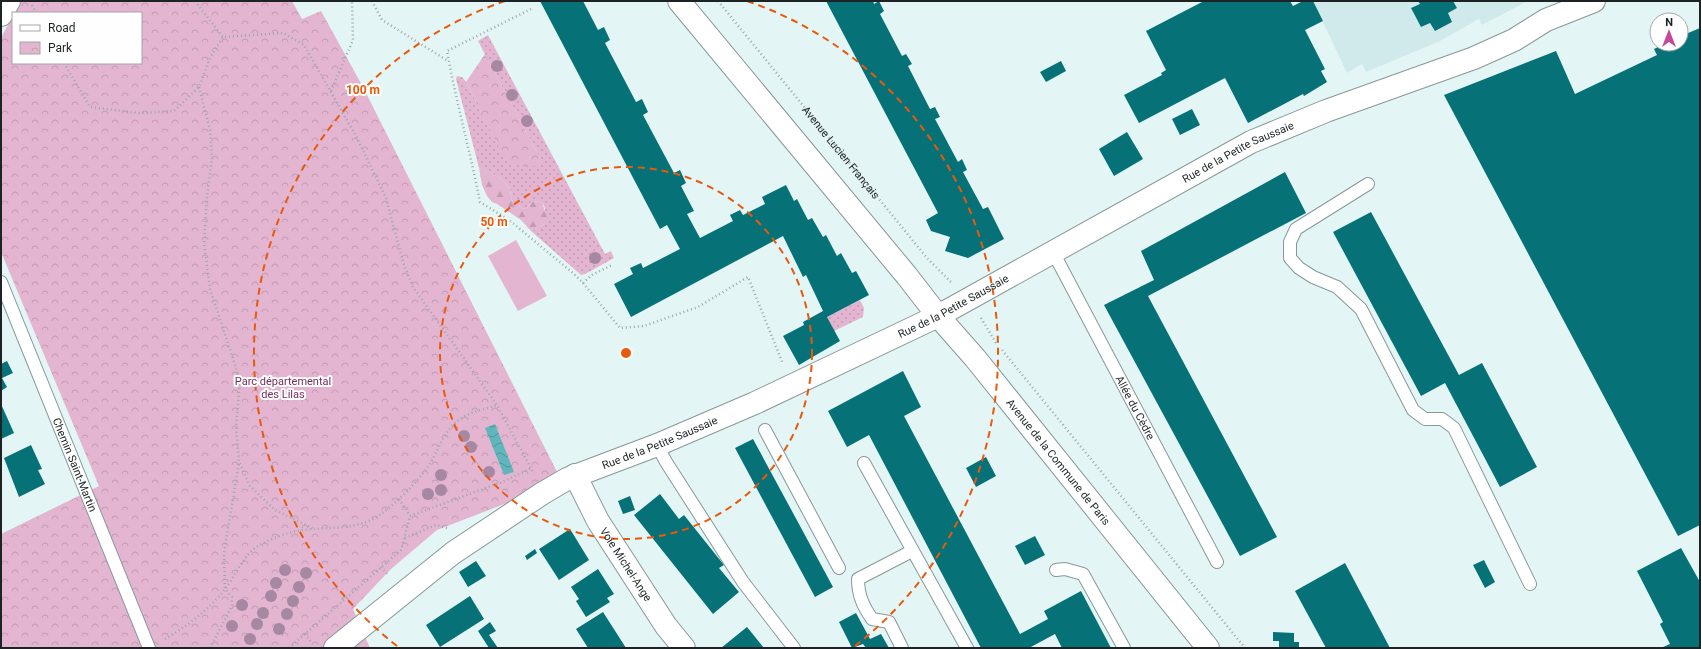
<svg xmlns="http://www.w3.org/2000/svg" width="1701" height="649" viewBox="0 0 1701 649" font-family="Roboto,sans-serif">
<defs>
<pattern id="grass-dots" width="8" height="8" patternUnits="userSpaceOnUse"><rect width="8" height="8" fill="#e3b5d1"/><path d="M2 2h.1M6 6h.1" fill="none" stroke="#c29bb3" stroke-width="1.8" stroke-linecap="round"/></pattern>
<pattern id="forest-firs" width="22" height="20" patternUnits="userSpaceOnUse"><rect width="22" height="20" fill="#e3b5d1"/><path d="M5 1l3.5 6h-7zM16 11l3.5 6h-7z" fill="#c29bb3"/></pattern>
<pattern id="park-crowns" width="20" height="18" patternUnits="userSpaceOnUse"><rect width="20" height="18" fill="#e3b5d1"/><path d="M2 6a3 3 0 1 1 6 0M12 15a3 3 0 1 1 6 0" fill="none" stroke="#c29bb3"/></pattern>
<pattern id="water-waves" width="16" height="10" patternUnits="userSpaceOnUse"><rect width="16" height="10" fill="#5fb7bc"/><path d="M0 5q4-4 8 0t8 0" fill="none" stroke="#4e9499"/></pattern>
</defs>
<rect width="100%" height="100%" fill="#e4f5f6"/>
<!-- built -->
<path fill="#d0eaec" d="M1313,1H1528L1482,25L1479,19L1440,41L1366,72L1362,64L1347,73Z"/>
<!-- grass -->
<path fill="url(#grass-dots)" d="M488,35L605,254L611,251L614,258L585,274L581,275L531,231L544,224L545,208L542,202L532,201L526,209L521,208L511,199C513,187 501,178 491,173C487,171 483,171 479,168L456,79L457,76L462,77L466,82L506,160L538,164L540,158L478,41Z
M860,300L864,308L863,317L834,331L827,317Z"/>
<!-- forest -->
<path fill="url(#forest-firs)" d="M479,168C483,171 488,171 491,173C502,179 512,186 511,199L521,208L526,209L532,201L542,202L547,218L544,224L531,231L521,220L497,204L492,202L487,196L482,185Z"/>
<!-- park -->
<path fill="url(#park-crowns)" d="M20,1H292L302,19L321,11L363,87L559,476L533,493L437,530L391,569L353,609L370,648H1V534L99,486L1,252V38L13,15V63H141V13H14Z
M485,54L540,158L538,164L531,168L506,161L466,82Z"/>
<!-- pitch -->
<path fill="#e3b5d1" d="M516,240L547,296L518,311L488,256Z"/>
<!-- water -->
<path fill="url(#water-waves)" d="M495,424L514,472L504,475L485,428Z"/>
<!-- building -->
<path fill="#067277" d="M540,1H583L598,30L604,27L610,40L605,43L636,102L642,99L648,112L643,115L674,173L680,170L686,183L681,186L694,211L687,214L700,238L733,221L730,215L740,210L743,215L765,204L762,197L786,185L794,201L797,199L808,220L812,218L823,237L826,235L837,256L841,253L852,273L856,271L869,295L827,317L840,341L799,365L783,336L804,325L803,322L823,311L806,275L803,277L783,236L631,317L614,284L633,274L630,268L641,263L643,268L680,249L667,225L660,229Z
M826,1H873L874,4L879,1L884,11L880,14L902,56L906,54L912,64L908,66L930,109L935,107L940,117L935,119L958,162L962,159L967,170L963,172L983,209L988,207L1004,239L968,258L945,251L950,237L931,231L926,220L938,213Z
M1204,1H1290L1293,6L1303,1H1313L1323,21L1305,30L1325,69L1321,71L1327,82L1304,96L1303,94L1248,123L1225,78L1139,123L1124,95L1162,75L1161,73L1166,70L1146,31Z
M1418,1H1453L1457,8L1448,13L1452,22L1435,31L1430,23L1421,27L1411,8L1420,4Z
M1700,28V525L1678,536L1444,95L1556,51L1575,94L1657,55L1654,49L1664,44H1681V36Z
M1061,61L1066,71L1046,82L1040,72Z
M1192,109L1200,125L1180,135L1172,119Z
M1127,132L1143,159L1114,176L1099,149Z
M1285,172L1306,213L1148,296L1277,537L1240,556L1104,305L1154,280L1141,251Z
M1371,212L1459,375L1482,363L1537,467L1500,487L1445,383L1421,396L1333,232Z
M7,361L13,373L2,378L7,387L1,391V364Z
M903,371L921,407L904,416L1020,634L1048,619L1044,611L1081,591L1111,648H1062L1055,634L1029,648H981L869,435L847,447L828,411Z
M1,404L14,433L1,439Z
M753,439L833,587L815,597L735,448Z
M31,445L42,469L38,470L45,484L19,497L4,458Z
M986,457L996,476L976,487L966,468Z
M660,494L679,519L684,515L724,565L719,568L739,592L713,614L634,515Z
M630,496L635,510L623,514L618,501Z
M570,529L589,560L559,580L539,549Z
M1035,536L1045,555L1025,565L1015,546Z
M1681,548L1700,582V648H1661L1670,644L1660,624L1663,622L1637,571Z
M535,549L537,553L527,560L525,556Z
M1484,560L1495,582L1485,588L1473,565Z
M476,561L486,576L468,587L459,572Z
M1345,563L1390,648H1326L1295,591Z
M598,569L614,594L607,598L610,602L586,617L576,601L579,599L571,587Z
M470,596L484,619L440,647L426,625Z
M603,612L626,648H588L576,629Z
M856,613L870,639L881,634L889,648H866L863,644L852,648L839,622Z
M490,622L496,631L489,635L498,648H489L478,631Z
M747,627L764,648H721Z
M1273,632L1294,633V642H1299V648H1279V641H1273Z"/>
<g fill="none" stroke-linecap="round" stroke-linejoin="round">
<!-- service casing -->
<g stroke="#889899" stroke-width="14">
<g id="service">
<path d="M1368,184L1296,229L1290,242V258L1299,268L1313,277L1337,287L1361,309L1413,410L1425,419H1442L1454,428L1530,584"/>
<path id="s2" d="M1053,252L1217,562"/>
<path id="s3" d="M1,282L149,648"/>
<path d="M765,430L839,568"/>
<path d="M657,445L666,462L743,582L794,648"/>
<path d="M864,463L967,648"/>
<path d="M1056,570L1065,569L1083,574L1124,648"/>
<path d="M902,648L889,622L872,619C863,606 858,595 858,579L912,551"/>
</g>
</g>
<!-- minor casing -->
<g stroke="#889899" stroke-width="24">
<g id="minor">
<path id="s4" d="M679,1L907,276L938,316L975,358L1208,648"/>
<path d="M1,15L9,1"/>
<path id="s5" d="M575,475L598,521L666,626L684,648"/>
<path id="s6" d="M335,648L453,553L543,493L567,479L657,445L755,403L938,316L1251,142L1326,111L1474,58L1514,40L1546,20L1594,1"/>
</g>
</g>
<!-- path -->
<g stroke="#9aa7a8" stroke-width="2.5" stroke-dasharray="1 3" stroke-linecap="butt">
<path d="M195,1L223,37"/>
<path d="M372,1L382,20L448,61"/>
<path id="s1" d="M718,1L927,258L951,282"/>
<path d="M32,5L36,13"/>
<path d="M531,9L447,51C456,101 470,151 480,202L509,220L573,273L583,283L620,328L644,326L698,307L748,277L783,364"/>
<path d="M64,63L90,107L139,113L174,111L199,87L210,58L223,37L283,33L304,45L356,136L386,198L403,262L413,287L497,405L533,472"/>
<path d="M199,87L210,130L212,158L207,197L204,243L210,289L240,380L236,428L239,462L250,486L275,510L314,529"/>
<path d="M331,91L353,40L352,1"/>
<path d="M583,283L592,275L612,265"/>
<path d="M981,318L996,343"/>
<path d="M1002,350L1245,648"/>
<path d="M399,499L410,516"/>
<path d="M405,538L436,525L447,528"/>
<path d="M381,567L389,576"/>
<path d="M305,634L312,643"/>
<path d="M165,639C187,626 210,609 225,589C236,575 243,555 258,546C268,540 281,535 292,532C320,525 354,533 380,515C398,501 416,484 429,465C438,452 443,433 456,422C467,412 484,410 497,405"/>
<path d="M210,648L232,606V597L225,589L224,553L239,462"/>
<path d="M289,648L401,550L410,516L502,482L532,468"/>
</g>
<!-- service -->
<use href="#service" stroke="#fff" stroke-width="12"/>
<!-- minor -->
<use href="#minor" stroke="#fff" stroke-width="22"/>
</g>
<!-- trees -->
<g fill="#a688a2">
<circle cx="497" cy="66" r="6"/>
<circle cx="512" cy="95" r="6"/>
<circle cx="527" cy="121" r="6"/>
<circle cx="595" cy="258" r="6"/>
<circle cx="464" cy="436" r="6"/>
<circle cx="471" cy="447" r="6"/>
<circle cx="489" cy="472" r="6"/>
<circle cx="441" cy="475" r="6"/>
<circle cx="441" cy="490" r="6"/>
<circle cx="428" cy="494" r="6"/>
<circle cx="285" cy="570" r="6"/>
<circle cx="306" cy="573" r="6"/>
<circle cx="276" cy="583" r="6"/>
<circle cx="299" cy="587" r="6"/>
<circle cx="271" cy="596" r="6"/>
<circle cx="293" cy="601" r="6"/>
<circle cx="242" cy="605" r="6"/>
<circle cx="263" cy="613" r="6"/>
<circle cx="287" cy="614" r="6"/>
<circle cx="257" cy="624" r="6"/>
<circle cx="232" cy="626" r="6"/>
<circle cx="279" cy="629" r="6"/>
<circle cx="250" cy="639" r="6"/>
</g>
<!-- distance rings -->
<g fill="none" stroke="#e8590c" stroke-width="2" stroke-dasharray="7 5">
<circle cx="626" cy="353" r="186"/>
<path d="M397 646A372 372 0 0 1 505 1M747 1A372 372 0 0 1 855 646"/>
</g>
<g text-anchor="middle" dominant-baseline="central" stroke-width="4" stroke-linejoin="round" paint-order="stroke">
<!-- street labels -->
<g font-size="11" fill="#1d2324" stroke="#fefefe">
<text stroke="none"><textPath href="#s1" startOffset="195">Avenue Lucien Français</textPath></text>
<text stroke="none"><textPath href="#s6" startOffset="1035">Rue de la Petite Saussaie</textPath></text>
<text stroke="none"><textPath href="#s6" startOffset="711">Rue de la Petite Saussaie</textPath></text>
<text stroke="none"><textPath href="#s2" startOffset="176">Allée du Cèdre</textPath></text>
<text stroke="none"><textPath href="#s6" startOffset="387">Rue de la Petite Saussaie</textPath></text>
<text stroke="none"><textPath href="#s4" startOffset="597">Avenue de la Commune de Paris</textPath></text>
<text stroke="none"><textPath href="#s3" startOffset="197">Chemin Saint-Martin</textPath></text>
<text stroke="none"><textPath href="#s5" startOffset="103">Voie Michel-Ange</textPath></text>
</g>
<!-- park labels -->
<g font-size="11" fill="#742f5e" stroke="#fefefe">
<text x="283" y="381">Parc départemental<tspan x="283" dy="13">des Lilas</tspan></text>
</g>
</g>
<circle cx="626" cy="353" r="6" fill="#e8590c" stroke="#fefefe" stroke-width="2"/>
<g font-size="12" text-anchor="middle" font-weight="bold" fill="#e8590c" stroke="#fefefe" stroke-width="4" stroke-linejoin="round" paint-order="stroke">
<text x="363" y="94">100 m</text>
<text x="494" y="226">50 m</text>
</g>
<!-- border -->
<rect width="1701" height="649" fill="none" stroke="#1d2324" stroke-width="4"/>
<!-- legend -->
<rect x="12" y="12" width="130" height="52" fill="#fefefe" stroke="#a4a6a7"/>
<rect x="20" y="25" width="20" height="6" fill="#ffffff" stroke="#a4a6a7"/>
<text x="48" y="32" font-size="12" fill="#1d2324">Road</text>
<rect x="20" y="42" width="20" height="12" fill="url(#park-crowns)" stroke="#a4a6a7"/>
<text x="48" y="52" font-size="12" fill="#1d2324">Park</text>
<!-- north arrow -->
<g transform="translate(1669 32)"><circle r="19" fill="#fefefe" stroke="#a4a6a7"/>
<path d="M0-3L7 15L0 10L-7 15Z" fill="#c2489c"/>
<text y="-6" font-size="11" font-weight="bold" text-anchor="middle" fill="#1d2324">N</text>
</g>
</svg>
